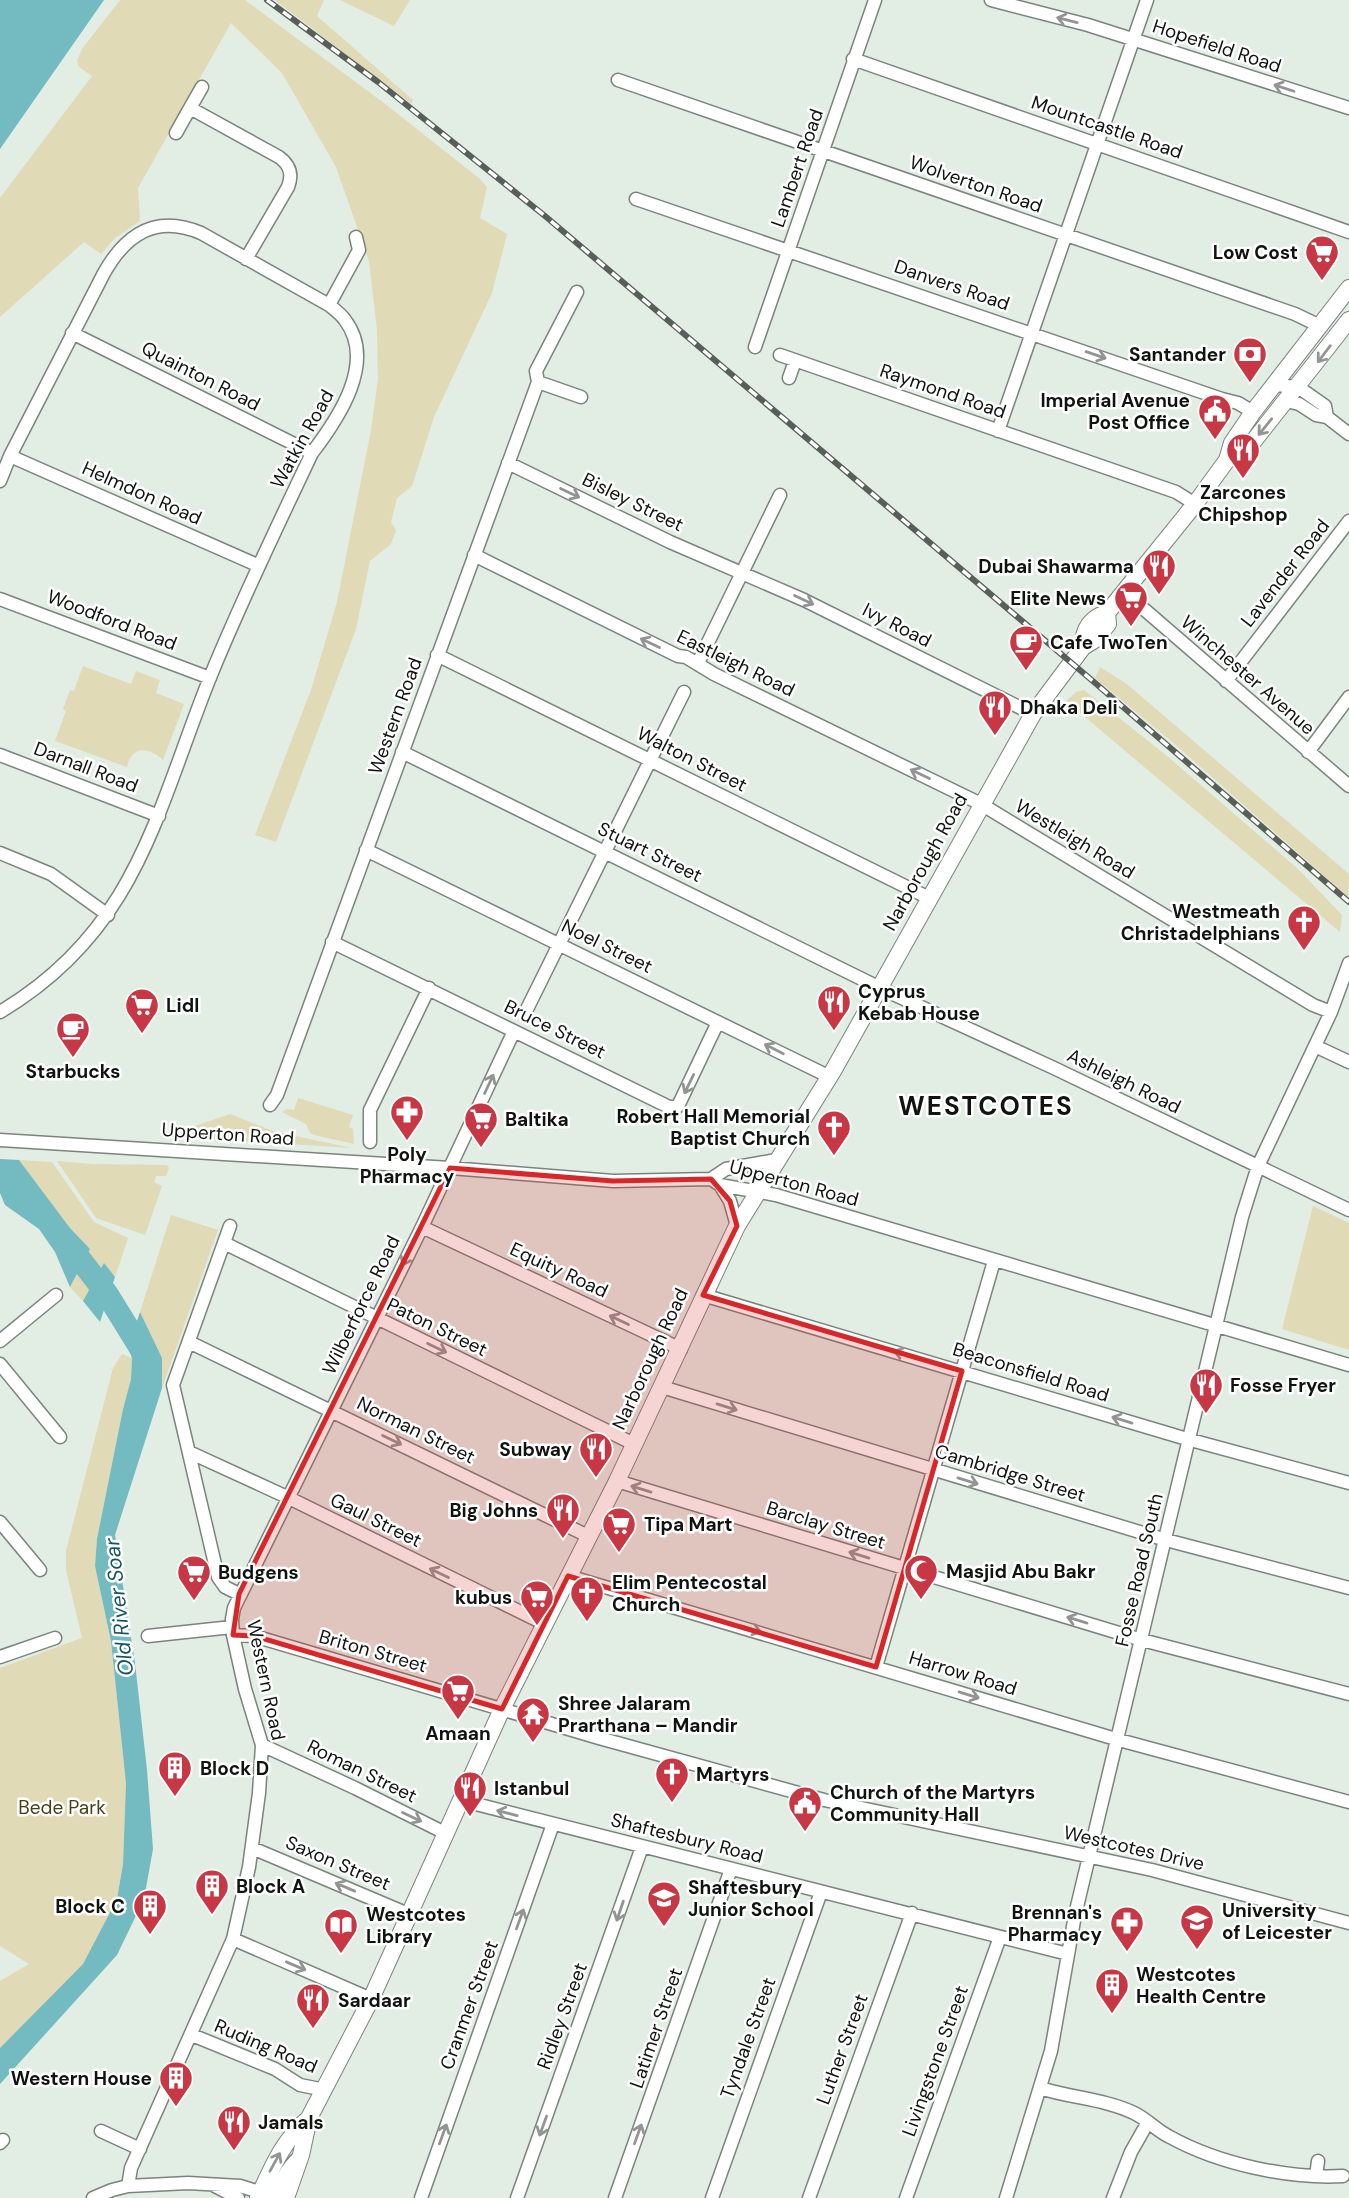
<svg xmlns="http://www.w3.org/2000/svg" width="1349" height="2198" viewBox="0 0 1349 2198" font-family="'DM Sans',sans-serif">
<rect width="100%" height="100%" fill="#e2ede4"/>
<!-- green -->
<path fill="#e0dab7" d="M120,0H245L384,103L480,179L487,187L480,218L507,234L492,293L434,417L414,480L412,486L397,498L391,522L396,530L391,544L370,561L356,629L276,842L255,835L311,690L337,602L371,430L378,379L377,330L369,261L336,167L282,73L231,23L138,188L140,221L115,238L101,254L84,242L0,317V198L92,76L79,67L77,61L82,49Z
M275,0H324L317,16L413,100L411,104Z
M340,0H410L394,26Z
M83,666L131,684L136,671L160,680L156,693L184,704L163,760C150,748 132,744 127,767L55,741L66,711L63,709L70,690L74,691Z
M1100,667L1128,685L1349,874L1348,897L1177,746L1095,678Z
M1084,690L1167,756L1298,869L1342,915L1340,932L1066,701L1076,692Z
M298,1098L353,1115L349,1127L353,1129L354,1144L314,1135L310,1133L306,1124L282,1112L286,1109L294,1110Z
M230,1114L276,1132L352,1148L193,1138L187,1134L189,1128Z
M19,1160L52,1162L94,1222L128,1238L115,1277L104,1264L83,1301L70,1287L90,1249L70,1228Z
M57,1161L92,1164L167,1165L169,1168L166,1176H156L154,1182L162,1186L145,1235L96,1218Z
M1313,1206L1349,1223V1350L1282,1329Z
M171,1215L218,1230L162,1388V1358L140,1312Z
M122,1354L132,1358L131,1379L123,1409L97,1539L95,1566L111,1641L126,1783L123,1864L117,1899L83,1964L0,2048V1981L29,1964L0,1946V1668L82,1638L66,1570V1551L113,1368Z"/>
<!-- water -->
<path fill="#73bac1" d="M0,0H104L0,149Z
M0,1159L19,1160L70,1228L90,1249L70,1287L55,1252L39,1229L5,1205L0,1193Z
M104,1263L115,1277L100,1322L83,1301Z
M140,1312L162,1358V1388L115,1535L135,1663L147,1770L153,1849L144,1899L117,1955L0,2084V2048L83,1964L117,1899L123,1864L126,1783L111,1641L95,1566L97,1539L123,1409L131,1379L132,1358L128,1347Z"/>
<g fill="none" stroke-linecap="round" stroke-linejoin="round">
<!-- river -->
<path stroke="#73bac1" stroke-width="23" d="M65,1240L107,1294L149,1362"/>
<!-- minor casing -->
<g stroke="#7a847c" stroke-width="15">
<path id="minor" d="M991,0L1088,25L1349,108
M853,59L1349,232
M618,80L1295,314L1320,326
M190,108L202,87
M176,133L190,108L279,157C290,165 293,174 288,187L246,259
M636,199L1222,399L1238,403L1253,412
M329,305L359,250L356,237
M72,333L312,453
M755,347L875,0
M780,355L1176,492L1195,504
M789,378L795,361
M538,382L536,371L577,292
M1275,385L1298,387L1325,406L1327,417
M1286,401L1299,404L1316,415L1327,417L1349,434
M998,431L1147,0
M10,456L257,565
M508,463L670,542L804,600L1033,714
M0,481L10,456L104,273C126,234 156,214 201,233L329,305C334,309 341,314 345,320C377,362 338,419 312,453C277,527 242,599 211,675C156,811 138,930 0,1012
M474,555L678,656L686,657L714,674L981,804L1313,1005L1331,1012
M1122,593L1145,610L1349,786
M0,599L210,678
M437,655L929,898
M698,663L780,495
M1226,681L1349,521
M402,752L880,988L1056,1069L1349,1210
M1308,752L1349,697
M0,755L159,816
M366,850L830,1077
M0,853L51,874L108,915
M332,942L669,1107H677L679,1104L718,1022
M527,1009L684,692
M1315,1046L1349,1062
M270,1105L277,1095L538,382L581,397
M0,1140L450,1168L613,1181L711,1179L720,1185L776,1195L1349,1365
M370,1142V1110L429,988
M711,1179L726,1169L776,1160
M720,1185L730,1201L737,1226
M230,1226L173,1385L218,1577L225,1587L239,1594
M422,1227L681,1349
M224,1243L634,1444
M703,1295L1187,1439L1349,1483
M0,1341L56,1295
M189,1342L588,1536
M0,1364L60,1437
M662,1387L1166,1540L1349,1588
M189,1452L287,1497L545,1624
M617,1481L1142,1640L1349,1694
M0,1522L40,1570
M568,1576L1119,1740L1349,1802
M233,1635L254,1636L599,1738L824,1800L1152,1870L1349,1923
M148,1636L232,1627
M0,1657L55,1638
M876,1667L994,1261
M262,1745L355,1788L445,1833
M460,1800L1068,1954
M252,1848L408,1914
M233,1939L371,1999
M192,2035L275,2069L300,2085L325,2090
M1040,2088C1071,2098 1105,2099 1134,2113C1147,2119 1157,2131 1170,2137C1219,2164 1288,2179 1343,2176
M101,2131L140,2149
M0,2143L3,2140
M1316,2176L1318,2161
M128,2186L131,2168L233,1939L249,1867L259,1793L262,1745L245,1689L233,1635L232,1619L234,1608L422,1227L514,1031
M215,2186L238,2198
M93,2198L112,2190L128,2186L188,2183L240,2186L279,2198
M268,2198C281,2186 284,2169 298,2158
M421,2198L553,1824
M517,2198L642,1847
M615,2198L731,1869
M712,2198L821,1892
M809,2198L912,1913
M906,2198L1000,1937
M1006,2198L1051,2051L1075,1915L1242,1217L1258,1166L1331,1012L1349,963
M1113,2198L1131,2152L1148,2122"/>
</g>
<!-- major casing -->
<g stroke="#7a847c" stroke-width="18">
<path id="major" d="M1227,460L1245,452L1349,320
M1083,647C1083,630 1090,618 1107,613L1195,504L1227,460L1232,443L1253,412L1349,288
M258,2198C272,2168 283,2140 309,2118
M286,2198L301,2155L309,2118L371,1999L502,1709L617,1481L737,1226L833,1071L1033,714L1083,647L1096,639L1108,624L1107,613"/>
</g>
<!-- minor -->
<use href="#minor" stroke="#fff" stroke-width="12"/>
<!-- major -->
<use href="#major" stroke="#fff" stroke-width="16"/>
<!-- rail casing -->
<g stroke="#585e59" stroke-width="6">
<path id="rail" d="M267,0L378,82L545,216L1094,682L1349,902"/>
</g>
<!-- rail -->
<use href="#rail" stroke="#fff" stroke-width="3.5" stroke-dasharray="10" stroke-linecap="butt"/>
</g>
<!-- one-way arrows -->
<defs><path id="oneway-shaft" d="M-6 0H5M1.5-3L5.5 0L1.5 3" fill="none" stroke-width="1.6" stroke-linecap="round" stroke-linejoin="round" transform="scale(1.75)"/></defs>
<g stroke="#939594">
<use href="#oneway-shaft" transform="translate(1067 20) rotate(-166)"/>
<use href="#oneway-shaft" transform="translate(1284 88) rotate(-162)"/>
<use href="#oneway-shaft" transform="translate(1324 354) rotate(127)"/>
<use href="#oneway-shaft" transform="translate(1096 355) rotate(19)"/>
<use href="#oneway-shaft" transform="translate(1265 427) rotate(129)"/>
<use href="#oneway-shaft" transform="translate(570 493) rotate(26)"/>
<use href="#oneway-shaft" transform="translate(804 600) rotate(25)"/>
<use href="#oneway-shaft" transform="translate(650 643) rotate(-154)"/>
<use href="#oneway-shaft" transform="translate(920 774) rotate(-154)"/>
<use href="#oneway-shaft" transform="translate(774 1049) rotate(-153)"/>
<use href="#oneway-shaft" transform="translate(489 1084) rotate(-65)"/>
<use href="#oneway-shaft" transform="translate(689 1084) rotate(116)"/>
<use href="#oneway-shaft" transform="translate(407 1256) rotate(116)"/>
<use href="#oneway-shaft" transform="translate(619 1320) rotate(-155)"/>
<use href="#oneway-shaft" transform="translate(437 1348) rotate(26)"/>
<use href="#oneway-shaft" transform="translate(904 1354) rotate(-164)"/>
<use href="#oneway-shaft" transform="translate(727 1407) rotate(17)"/>
<use href="#oneway-shaft" transform="translate(1122 1420) rotate(-163)"/>
<use href="#oneway-shaft" transform="translate(392 1440) rotate(26)"/>
<use href="#oneway-shaft" transform="translate(968 1481) rotate(17)"/>
<use href="#oneway-shaft" transform="translate(641 1489) rotate(-163)"/>
<use href="#oneway-shaft" transform="translate(859 1555) rotate(-163)"/>
<use href="#oneway-shaft" transform="translate(439 1573) rotate(-154)"/>
<use href="#oneway-shaft" transform="translate(1077 1620) rotate(-163)"/>
<use href="#oneway-shaft" transform="translate(751 1629) rotate(17)"/>
<use href="#oneway-shaft" transform="translate(969 1695) rotate(17)"/>
<use href="#oneway-shaft" transform="translate(507 1813) rotate(-166)"/>
<use href="#oneway-shaft" transform="translate(412 1817) rotate(25)"/>
<use href="#oneway-shaft" transform="translate(345 1887) rotate(-157)"/>
<use href="#oneway-shaft" transform="translate(620 1911) rotate(109)"/>
<use href="#oneway-shaft" transform="translate(520 1919) rotate(-70)"/>
<use href="#oneway-shaft" transform="translate(296 1966) rotate(23)"/>
<use href="#oneway-shaft" transform="translate(543 2126) rotate(110)"/>
<use href="#oneway-shaft" transform="translate(443 2134) rotate(-70)"/>
<use href="#oneway-shaft" transform="translate(638 2134) rotate(-70)"/>
<use href="#oneway-shaft" transform="translate(275 2162) rotate(-61)"/>
</g>
<!-- marked area -->
<path fill="#d62828" fill-opacity="0.2" stroke="#d62828" stroke-width="5" stroke-linejoin="round" d="M450,1168L613,1181L711,1179L730,1201L737,1226L703,1295L962,1371L876,1667L568,1576L502,1709L254,1636L233,1635L239,1594Z"/>
<!-- icons -->
<defs>
<g id="supermarket-pin" transform="scale(1.75)"><path d="M0 17L-7.5 6A9.5 9.5 0 1 1 7.5 6Z" fill="#c73744" stroke="#fff"/><path d="M-6-5.5h2.5l.6 2H6L4.5 2H-2.5L-4.4-4H-6ZM-1.5 3.2a1.3 1.3 0 1 0 .1 0ZM3 3.2a1.3 1.3 0 1 0 .1 0Z" fill="#fff"/></g>
<g id="bank-pin" transform="scale(1.75)"><path d="M0 17L-7.5 6A9.5 9.5 0 1 1 7.5 6Z" fill="#c73744" stroke="#fff"/><path d="M-6-4H6V4H-6ZM0-2.3a2.3 2.3 0 1 0 0 4.6a2.3 2.3 0 1 0 0-4.6Z" fill="#fff"/></g>
<g id="civic-pin" transform="scale(1.75)"><path d="M0 17L-7.5 6A9.5 9.5 0 1 1 7.5 6Z" fill="#c73744" stroke="#fff"/><path d="M-.6-6.5H3V-4.5H.6V-3L4-1V1h2V6H-6V1h2V-1L-.6-3ZM-1.2 2.5V6h2.4V2.5Z" fill="#fff"/></g>
<g id="restaurant-pin" transform="scale(1.75)"><path d="M0 17L-7.5 6A9.5 9.5 0 1 1 7.5 6Z" fill="#c73744" stroke="#fff"/><path d="M-5-6h1v4h1v-4h1v4h1v-4h1v5L-1.5 .5V6h-2V.5L-5-1ZM5-6V6H3V1.5H1.5Q1.5-4 5-6Z" fill="#fff"/></g>
<g id="cafe-pin" transform="scale(1.75)"><path d="M0 17L-7.5 6A9.5 9.5 0 1 1 7.5 6Z" fill="#c73744" stroke="#fff"/><path d="M-5.5-4.5H6V0H3Q3 3.5 0 3.5H-2.5Q-5.5 3.5-5.5 0ZM3-3.2v2h1.7v-2ZM-6 4.5H4V6H-6Z" fill="#fff"/></g>
<g id="church-pin" transform="scale(1.75)"><path d="M0 17L-7.5 6A9.5 9.5 0 1 1 7.5 6Z" fill="#c73744" stroke="#fff"/><path d="M-1.2-6h2.4v3.5h3.3v2.4h-3.3V6h-2.4V-.1h-3.3v-2.4h3.3Z" fill="#fff"/></g>
<g id="pharmacy-pin" transform="scale(1.75)"><path d="M0 17L-7.5 6A9.5 9.5 0 1 1 7.5 6Z" fill="#c73744" stroke="#fff"/><path d="M-2-6h4v4h4v4h-4v4h-4v-4h-4v-4h4Z" fill="#fff"/></g>
<g id="mosque-pin" transform="scale(1.75)"><path d="M0 17L-7.5 6A9.5 9.5 0 1 1 7.5 6Z" fill="#c73744" stroke="#fff"/><path d="M3.5-4.9A6 6 0 1 0 3.5 4.9A5 5 0 1 1 3.5-4.9Z" fill="#fff"/></g>
<g id="temple-pin" transform="scale(1.75)"><path d="M0 17L-7.5 6A9.5 9.5 0 1 1 7.5 6Z" fill="#c73744" stroke="#fff"/><path d="M0-6L5-2H3V0L6.5 2.5H4V6H1.5V3h-3V6H-4V2.5H-6.5L-3 0V-2H-5Z" fill="#fff"/></g>
<g id="building-pin" transform="scale(1.75)"><path d="M0 17L-7.5 6A9.5 9.5 0 1 1 7.5 6Z" fill="#c73744" stroke="#fff"/><path d="M-4-6H4V6H1V3H-1V6H-4ZM-2.5-4.3h1.7v1.8h-1.7ZM.8-4.3h1.7v1.8H.8ZM-2.5-1h1.7V.8h-1.7ZM.8-1h1.7V.8H.8Z" fill="#fff"/></g>
<g id="school-pin" transform="scale(1.75)"><path d="M0 17L-7.5 6A9.5 9.5 0 1 1 7.5 6Z" fill="#c73744" stroke="#fff"/><path d="M0-5L7-2L0 1L-7-2ZM-4 1L0 2.5L4 1V4Q0 6-4 4Z" fill="#fff"/></g>
<g id="university-pin" transform="scale(1.75)"><path d="M0 17L-7.5 6A9.5 9.5 0 1 1 7.5 6Z" fill="#c73744" stroke="#fff"/><path d="M0-5L7-2L0 1L-7-2ZM-4 1L0 2.5L4 1V4Q0 6-4 4Z" fill="#fff"/></g>
<g id="library-pin" transform="scale(1.75)"><path d="M0 17L-7.5 6A9.5 9.5 0 1 1 7.5 6Z" fill="#c73744" stroke="#fff"/><path d="M-6-4Q-3-5.5-.7-3.5V5Q-3 3-6 4ZM6-4Q3-5.5 .7-3.5V5Q3 3 6 4Z" fill="#fff"/></g>
</defs>
<g fill-rule="evenodd">
<use href="#supermarket-pin" x="1322" y="252"/>
<use href="#bank-pin" x="1250" y="354"/>
<use href="#civic-pin" x="1215" y="411"/>
<use href="#restaurant-pin" x="1243" y="450"/>
<use href="#restaurant-pin" x="1159" y="566"/>
<use href="#supermarket-pin" x="1131" y="598"/>
<use href="#cafe-pin" x="1026" y="642"/>
<use href="#restaurant-pin" x="995" y="707"/>
<use href="#church-pin" x="1304" y="922"/>
<use href="#restaurant-pin" x="834" y="1002"/>
<use href="#supermarket-pin" x="142" y="1005"/>
<use href="#cafe-pin" x="73" y="1029"/>
<use href="#pharmacy-pin" x="407" y="1112"/>
<use href="#supermarket-pin" x="481" y="1119"/>
<use href="#church-pin" x="834" y="1127"/>
<use href="#restaurant-pin" x="1206" y="1385"/>
<use href="#restaurant-pin" x="596" y="1449"/>
<use href="#restaurant-pin" x="563" y="1510"/>
<use href="#supermarket-pin" x="619" y="1524"/>
<use href="#mosque-pin" x="921" y="1571"/>
<use href="#supermarket-pin" x="194" y="1572"/>
<use href="#church-pin" x="587" y="1593"/>
<use href="#supermarket-pin" x="537" y="1597"/>
<use href="#supermarket-pin" x="458" y="1691"/>
<use href="#temple-pin" x="533" y="1714"/>
<use href="#building-pin" x="175" y="1768"/>
<use href="#church-pin" x="672" y="1774"/>
<use href="#restaurant-pin" x="470" y="1788"/>
<use href="#civic-pin" x="805" y="1803"/>
<use href="#building-pin" x="212" y="1886"/>
<use href="#school-pin" x="664" y="1898"/>
<use href="#building-pin" x="150" y="1906"/>
<use href="#university-pin" x="1197" y="1921"/>
<use href="#pharmacy-pin" x="1127" y="1923"/>
<use href="#library-pin" x="341" y="1925"/>
<use href="#building-pin" x="1112" y="1985"/>
<use href="#restaurant-pin" x="313" y="2000"/>
<use href="#building-pin" x="176" y="2078"/>
<use href="#restaurant-pin" x="234" y="2122"/>
</g>
<g text-anchor="middle" dominant-baseline="central" stroke-width="5" stroke-linejoin="round" paint-order="stroke">
<!-- street labels -->
<g font-size="19" fill="#101411" stroke="#fff">
<text transform="translate(1217 46) rotate(18)">Hopefield Road</text>
<text transform="translate(1107 127) rotate(19)">Mountcastle Road</text>
<text transform="translate(797 168) rotate(-71)">Lambert Road</text>
<text transform="translate(976 184) rotate(19)">Wolverton Road</text>
<text transform="translate(952 285) rotate(19)">Danvers Road</text>
<text transform="translate(201 376) rotate(27)">Quainton Road</text>
<text transform="translate(943 391) rotate(19)">Raymond Road</text>
<text transform="translate(302 439) rotate(-61)">Watkin Road</text>
<text transform="translate(142 493) rotate(24)">Helmdon Road</text>
<text transform="translate(633 502) rotate(26)">Bisley Street</text>
<text transform="translate(1285 573) rotate(-52)">Lavender Road</text>
<text transform="translate(112 620) rotate(21)">Woodford Road</text>
<text transform="translate(897 625) rotate(27)">Ivy Road</text>
<text transform="translate(736 663) rotate(26)">Eastleigh Road</text>
<text transform="translate(1248 675) rotate(41)">Winchester Avenue</text>
<text transform="translate(395 716) rotate(-70)">Western Road</text>
<text transform="translate(692 759) rotate(27)">Walton Street</text>
<text transform="translate(86 767) rotate(21)">Darnall Road</text>
<text transform="translate(1075 839) rotate(31)">Westleigh Road</text>
<text transform="translate(650 852) rotate(26)">Stuart Street</text>
<text transform="translate(925 862) rotate(-61)">Narborough Road</text>
<text transform="translate(607 946) rotate(26)">Noel Street</text>
<text transform="translate(555 1029) rotate(26)">Bruce Street</text>
<text transform="translate(1124 1081) rotate(26)">Ashleigh Road</text>
<text transform="translate(228 1134) rotate(4)">Upperton Road</text>
<text transform="translate(794 1183) rotate(15)">Upperton Road</text>
<text transform="translate(559 1270) rotate(25)">Equity Road</text>
<text transform="translate(361 1305) rotate(-64)">Wilberforce Road</text>
<text transform="translate(437 1327) rotate(26)">Paton Street</text>
<text transform="translate(650 1359) rotate(-65)">Narborough Road</text>
<text transform="translate(1031 1372) rotate(17)">Beaconsfield Road</text>
<text transform="translate(416 1430) rotate(26)">Norman Street</text>
<text transform="translate(1010 1473) rotate(17)">Cambridge Street</text>
<text transform="translate(376 1520) rotate(26)">Gaul Street</text>
<text transform="translate(826 1525) rotate(17)">Barclay Street</text>
<text transform="translate(1139 1570) rotate(-77)">Fosse Road South</text>
<text transform="translate(373 1651) rotate(16)">Briton Street</text>
<text transform="translate(963 1673) rotate(17)">Harrow Road</text>
<text transform="translate(266 1680) rotate(78)">Western Road</text>
<text transform="translate(362 1771) rotate(26)">Roman Street</text>
<text transform="translate(687 1838) rotate(14)">Shaftesbury Road</text>
<text transform="translate(1134 1848) rotate(13)">Westcotes Drive</text>
<text transform="translate(338 1863) rotate(23)">Saxon Street</text>
<text transform="translate(469 2005) rotate(-70)">Cranmer Street</text>
<text transform="translate(562 2016) rotate(-70)">Ridley Street</text>
<text transform="translate(656 2028) rotate(-71)">Latimer Street</text>
<text transform="translate(748 2038) rotate(-70)">Tyndale Street</text>
<text transform="translate(266 2046) rotate(23)">Ruding Road</text>
<text transform="translate(842 2049) rotate(-70)">Luther Street</text>
<text transform="translate(935 2061) rotate(-70)">Livingstone Street</text>
</g>
<!-- poi labels -->
<g font-size="19" font-weight="bold" fill="#101411" stroke="#fff" text-anchor="start">
<text x="1298" y="252" text-anchor="end">Low Cost</text>
<text x="1226" y="354" text-anchor="end">Santander</text>
<text x="1190" y="400" text-anchor="end">Imperial Avenue<tspan x="1190" dy="22">Post Office</tspan></text>
<text x="1243" y="492" text-anchor="middle">Zarcones<tspan x="1243" dy="22">Chipshop</tspan></text>
<text x="1134" y="566" text-anchor="end">Dubai Shawarma</text>
<text x="1106" y="598" text-anchor="end">Elite News</text>
<text x="1050" y="642">Cafe TwoTen</text>
<text x="1020" y="707">Dhaka Deli</text>
<text x="1280" y="911" text-anchor="end">Westmeath<tspan x="1280" dy="22">Christadelphians</tspan></text>
<text x="858" y="991">Cyprus<tspan x="858" dy="22">Kebab House</tspan></text>
<text x="166" y="1005">Lidl</text>
<text x="73" y="1071" text-anchor="middle">Starbucks</text>
<text x="810" y="1116" text-anchor="end">Robert Hall Memorial<tspan x="810" dy="22">Baptist Church</tspan></text>
<text x="505" y="1119">Baltika</text>
<text x="407" y="1154" text-anchor="middle">Poly<tspan x="407" dy="22">Pharmacy</tspan></text>
<text x="1230" y="1385">Fosse Fryer</text>
<text x="572" y="1449" text-anchor="end">Subway</text>
<text x="538" y="1510" text-anchor="end">Big Johns</text>
<text x="644" y="1524">Tipa Mart</text>
<text x="946" y="1571">Masjid Abu Bakr</text>
<text x="218" y="1572">Budgens</text>
<text x="612" y="1582">Elim Pentecostal<tspan x="612" dy="22">Church</tspan></text>
<text x="512" y="1597" text-anchor="end">kubus</text>
<text x="558" y="1703">Shree Jalaram<tspan x="558" dy="22">Prarthana – Mandir</tspan></text>
<text x="458" y="1733" text-anchor="middle">Amaan</text>
<text x="200" y="1768">Block D</text>
<text x="696" y="1774">Martyrs</text>
<text x="494" y="1788">Istanbul</text>
<text x="830" y="1792">Church of the Martyrs<tspan x="830" dy="22">Community Hall</tspan></text>
<text x="236" y="1886">Block A</text>
<text x="688" y="1887">Shaftesbury<tspan x="688" dy="22">Junior School</tspan></text>
<text x="125" y="1906" text-anchor="end">Block C</text>
<text x="1222" y="1910">University<tspan x="1222" dy="22">of Leicester</tspan></text>
<text x="1102" y="1912" text-anchor="end">Brennan's<tspan x="1102" dy="22">Pharmacy</tspan></text>
<text x="366" y="1914">Westcotes<tspan x="366" dy="22">Library</tspan></text>
<text x="1136" y="1974">Westcotes<tspan x="1136" dy="22">Health Centre</tspan></text>
<text x="338" y="2000">Sardaar</text>
<text x="152" y="2078" text-anchor="end">Western House</text>
<text x="258" y="2122">Jamals</text>
</g>
<!-- park labels -->
<g font-size="19" fill="#474015" stroke="#fff">
<text x="62" y="1807">Bede Park</text>
</g>
<!-- water labels -->
<g font-size="21" font-style="italic" fill="#18555b" stroke="#fff">
<text transform="translate(119 1607) rotate(-96)">Old River Soar</text>
</g>
<!-- district labels -->
<g font-size="26" font-weight="bold" letter-spacing="2" fill="#101411" stroke="#fff">
<text x="986" y="1106">WESTCOTES</text>
</g>
</g>
</svg>
